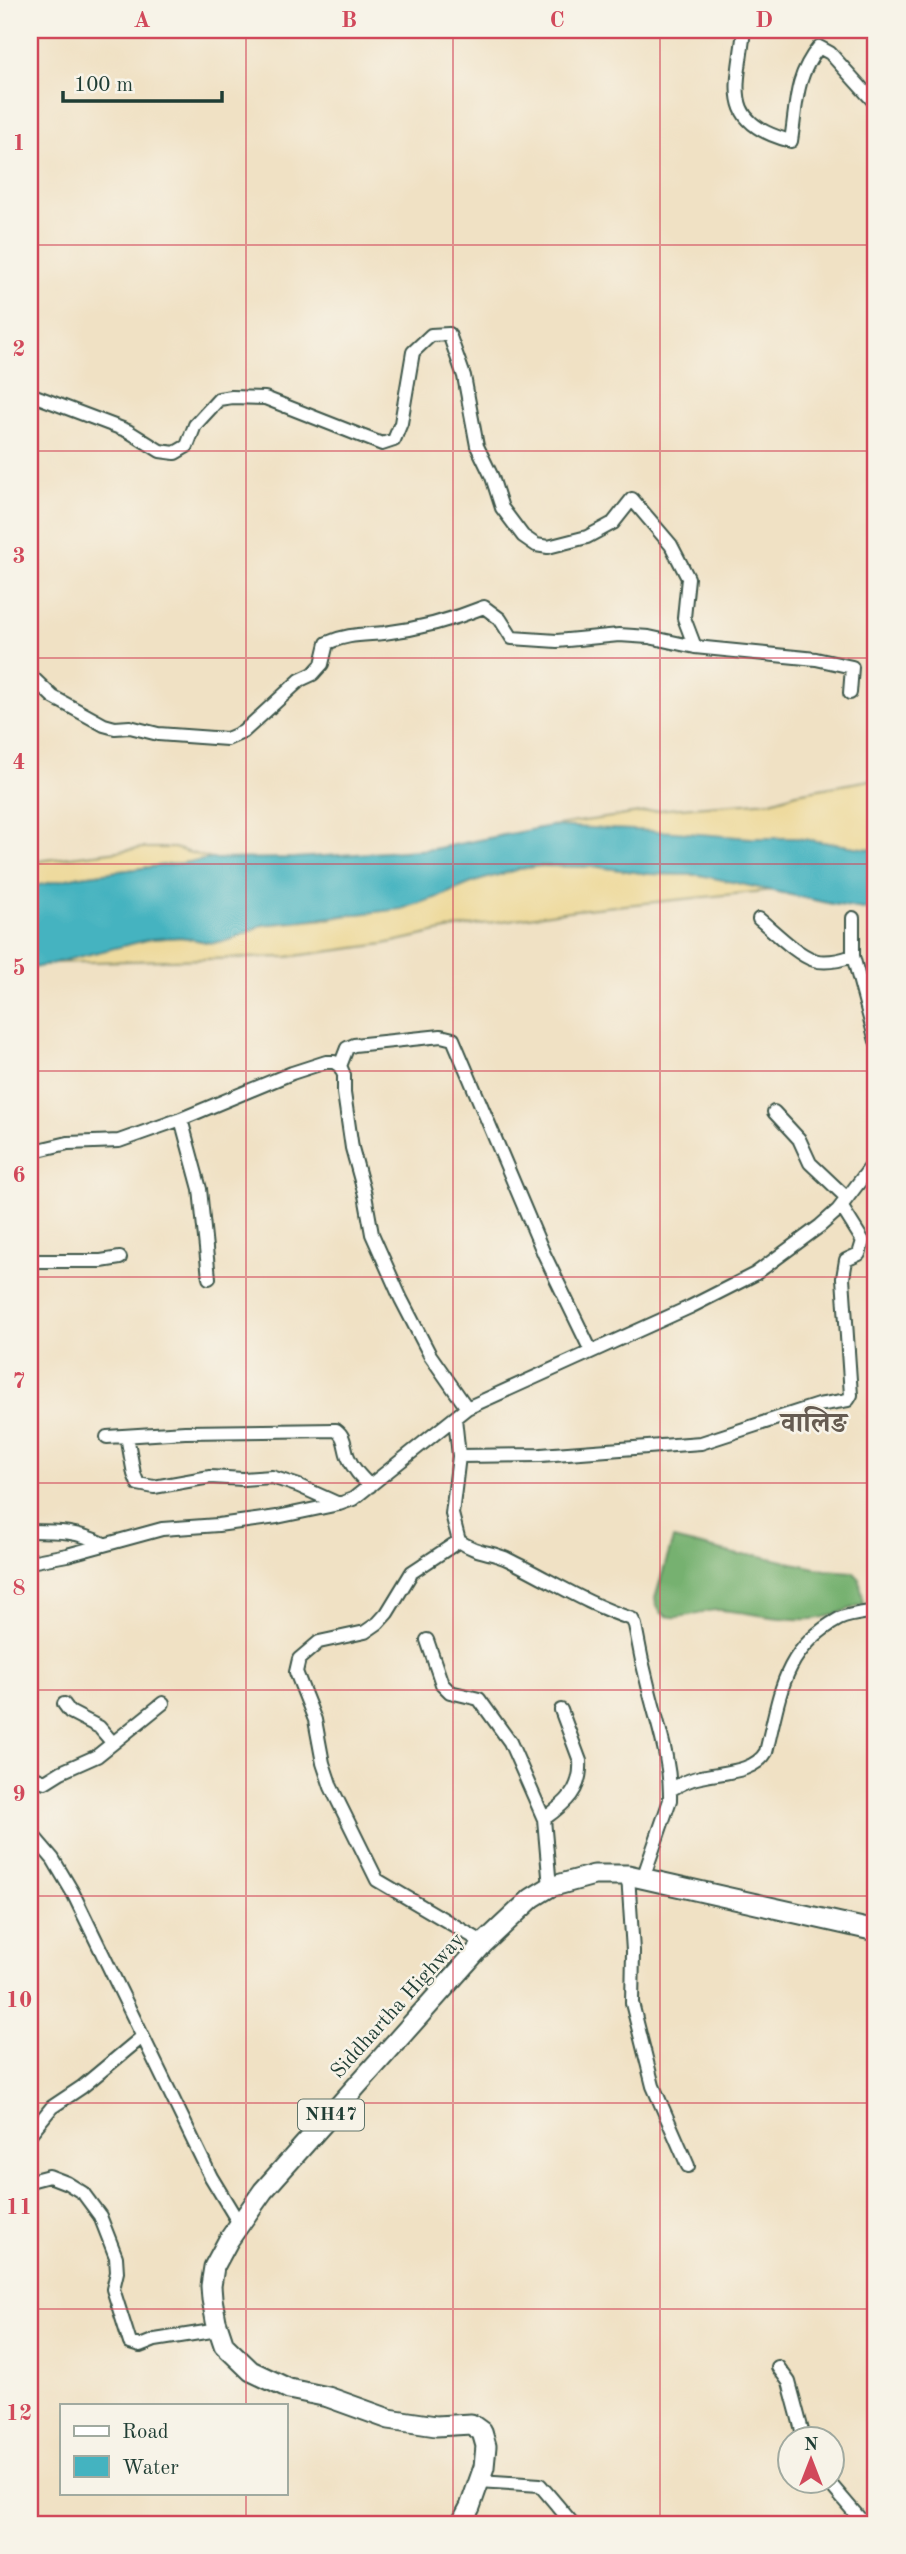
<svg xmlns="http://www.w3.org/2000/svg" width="906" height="2554" viewBox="0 0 906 2554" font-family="'Old Standard TT','Noto Serif Devanagari',serif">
<rect width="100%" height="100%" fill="#f7f3e8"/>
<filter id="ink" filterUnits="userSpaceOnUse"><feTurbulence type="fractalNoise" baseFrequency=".0143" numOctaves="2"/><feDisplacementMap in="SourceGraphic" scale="14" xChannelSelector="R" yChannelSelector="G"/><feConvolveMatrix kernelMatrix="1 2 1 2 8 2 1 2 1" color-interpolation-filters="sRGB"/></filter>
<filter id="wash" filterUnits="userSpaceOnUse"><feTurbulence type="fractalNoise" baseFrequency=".00686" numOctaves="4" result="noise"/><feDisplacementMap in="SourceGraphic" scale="28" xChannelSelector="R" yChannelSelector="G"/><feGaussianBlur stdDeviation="1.57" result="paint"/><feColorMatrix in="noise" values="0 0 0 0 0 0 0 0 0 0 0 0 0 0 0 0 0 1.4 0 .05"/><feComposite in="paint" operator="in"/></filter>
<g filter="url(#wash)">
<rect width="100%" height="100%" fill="#f0e1c4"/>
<!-- forest -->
<path fill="#76b170" stroke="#4a7752" stroke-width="2" d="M673,1539L739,1555H756L825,1570L853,1572L859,1578L864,1604C847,1609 828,1619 812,1619C780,1621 750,1612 719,1610C699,1608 660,1634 655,1598Z"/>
<!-- sand -->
<path fill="#eeda9e" stroke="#868c69" stroke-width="2" d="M876,779V850L796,838H750L550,826L667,809L771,801L797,793Z
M143,848H174L212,859L81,876L30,887V862Z
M541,866L599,867L649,874L700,875L774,890L576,910L456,928L384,944L287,957L52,963L151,939L181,937L212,943L230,940L263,925L329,919L438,897L474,882L519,869Z"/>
<!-- water -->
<path fill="#44b3c0" stroke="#32787a" stroke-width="2" d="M550,826L675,832L750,838H796L876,850V911L832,904L700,875L649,874L599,867L541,866L519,869L474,882L438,897L401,909L263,925L230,940L212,943L181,937L151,939L30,969V887L81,876L212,859L294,858L433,849Z"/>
</g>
<g filter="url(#ink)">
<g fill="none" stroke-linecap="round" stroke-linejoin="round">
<!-- minor casing -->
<g stroke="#3e564a" stroke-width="16">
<path id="minor" d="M744,30C738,87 720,123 791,141C797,104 794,78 819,47L830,53L876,104
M30,394L128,431L160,451L175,453L187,446L195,425L219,399L232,397L265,398L382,444L394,440L401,423L413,352L431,335L449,334L464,376L477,446L492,477L502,508L523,536L536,545L548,547L587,537L613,523L632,499L671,545L688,578L684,618L695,647
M30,675L53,697L104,725L115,728L130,727L158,734L227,739L243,732L300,680L313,674L322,664L327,643C347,634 363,635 384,633C418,629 452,620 484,607L500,619L512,638L557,641L619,635L649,637L695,647L816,659L852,667L850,693
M853,918V956L876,1041
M759,919C774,931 796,954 814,960C826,964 841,960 853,956
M340,1066L347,1048L354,1045L441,1036L453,1039L544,1254L591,1351
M774,1112L799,1139L810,1163L847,1198
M181,1119L200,1189L209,1278
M30,1152L68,1143L119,1141L181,1119L292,1073L326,1062H334L340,1066L344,1075V1093L352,1148L365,1195L372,1234L401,1299L430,1355L467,1408
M30,1261H101L120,1258
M455,1418L459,1456L452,1514L459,1541L412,1572L387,1613L378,1623L365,1632L319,1642L299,1659L296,1672L315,1720L323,1763L331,1787L377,1880L484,1943
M127,1436L134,1474L138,1484L154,1487L210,1477L243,1479L272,1477L299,1486L339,1504
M107,1437L185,1432L336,1430C346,1437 344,1447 348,1457C353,1469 361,1477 370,1486
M459,1456L541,1455L701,1443L818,1405L848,1400L851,1395L843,1278L846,1260L859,1254L863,1241L841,1206
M30,1531C59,1531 77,1531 104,1544
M459,1541C478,1554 491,1551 509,1560C550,1580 588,1605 632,1619L635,1625C639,1648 644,1671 650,1694C659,1729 671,1763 670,1800L643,1878
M30,1562L67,1555L162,1529L218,1525L277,1517L339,1504L353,1499L467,1408L690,1307L755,1274L820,1226L838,1210L876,1160
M427,1640L442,1684L450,1692L479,1699L510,1742L544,1819
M64,1704L70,1712L99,1727L112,1742
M30,1776L45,1782L61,1772L97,1756L163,1703
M670,1790C680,1784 690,1779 701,1777C722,1772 754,1773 766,1752C780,1696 782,1650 839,1619C850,1614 865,1613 876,1611
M30,1832L53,1859L73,1893L211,2177L240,2225
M628,1875L633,1951L632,2003L653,2086L688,2166
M550,1887L544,1819C566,1803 582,1790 580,1761L561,1710
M30,2134L52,2107L82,2087L142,2037
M30,2181L49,2176L67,2183L83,2193L100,2216L116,2257L117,2272L113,2289L130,2343L140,2346L155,2340L218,2330
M778,2367L789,2382L804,2438
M827,2480L860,2519L874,2524
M479,2481L540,2485L573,2524"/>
</g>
<!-- trunk casing -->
<g stroke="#3e564a" stroke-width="23">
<path id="trunk" d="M461,2524L470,2507L484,2467L486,2446L482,2432L471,2424L436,2426L389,2419L328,2397L289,2389L251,2371L224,2345L216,2321L212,2299L211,2286L214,2267L228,2241L263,2191L484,1943L532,1898L550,1887L594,1875H628L876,1931"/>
</g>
<!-- minor -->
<use href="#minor" stroke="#fff" stroke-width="12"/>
<!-- trunk -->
<use href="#trunk" stroke="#fff" stroke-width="19"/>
</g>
</g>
<!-- grid -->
<path fill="none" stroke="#d1495b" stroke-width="2" stroke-opacity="0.55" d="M246,30V2405M453,30V2524M660,30V2524M30,245H876M30,451H876M30,658H876M30,864H876M30,1071H876M30,1277H876M30,1483H876M30,1690H876M30,1896H876M30,2103H876M30,2309H876M246,2493V2524"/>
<g text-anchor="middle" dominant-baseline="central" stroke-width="5" stroke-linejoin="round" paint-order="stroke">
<!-- shield labels -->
<rect fill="#f7f3e8" stroke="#60746a" stroke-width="2" x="298" y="2099.5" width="66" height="31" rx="5"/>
<g font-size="19" font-weight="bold" fill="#1f3d34">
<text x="331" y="2115">NH47</text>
</g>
<!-- street labels -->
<g font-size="21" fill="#1f3d34" stroke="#f7f3e8">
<text transform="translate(398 2006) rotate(-48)">Siddhartha Highway</text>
</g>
<!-- district labels -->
<g font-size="28" font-weight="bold" fill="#665c52" stroke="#f7f3e8">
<text x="814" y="1425">वालिङ</text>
</g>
</g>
<!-- margin -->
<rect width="906" height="2554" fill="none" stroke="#f7f3e8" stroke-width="77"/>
<!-- legend -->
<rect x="60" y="2404" width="228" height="91" fill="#f7f3e8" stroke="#a1aaa0" stroke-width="2"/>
<rect x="74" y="2426" width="35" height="10" fill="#ffffff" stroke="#a1aaa0" stroke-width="2"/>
<text x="122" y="2438" font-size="21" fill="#1f3d34">Road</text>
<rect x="74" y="2456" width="35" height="21" fill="#44b3c0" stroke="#a1aaa0" stroke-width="2"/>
<text x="122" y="2474" font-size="21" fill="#1f3d34">Water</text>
<!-- north arrow -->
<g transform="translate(811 2460)"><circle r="33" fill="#f7f3e8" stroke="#a1aaa0" stroke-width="2"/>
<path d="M0-5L12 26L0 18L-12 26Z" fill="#d1495b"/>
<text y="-10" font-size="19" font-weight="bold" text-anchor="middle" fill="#1f3d34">N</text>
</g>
<!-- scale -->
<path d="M63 91v10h159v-10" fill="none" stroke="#1f3d34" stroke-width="3.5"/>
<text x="74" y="91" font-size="21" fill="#1f3d34" stroke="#f7f3e8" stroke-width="5" paint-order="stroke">100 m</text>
<rect x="38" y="38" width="829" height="2478" fill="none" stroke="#d1495b" stroke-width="2.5"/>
<g font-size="23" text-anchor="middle" font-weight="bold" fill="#d1495b">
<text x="142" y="27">A</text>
<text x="349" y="27">B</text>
<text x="557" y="27">C</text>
<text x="764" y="27">D</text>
<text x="19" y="150">1</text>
<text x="19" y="356">2</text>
<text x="19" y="563">3</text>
<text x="19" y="769">4</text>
<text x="19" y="975">5</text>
<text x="19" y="1182">6</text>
<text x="19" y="1388">7</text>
<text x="19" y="1595">8</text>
<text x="19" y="1801">9</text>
<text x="19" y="2007">10</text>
<text x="19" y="2214">11</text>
<text x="19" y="2420">12</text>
</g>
</svg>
